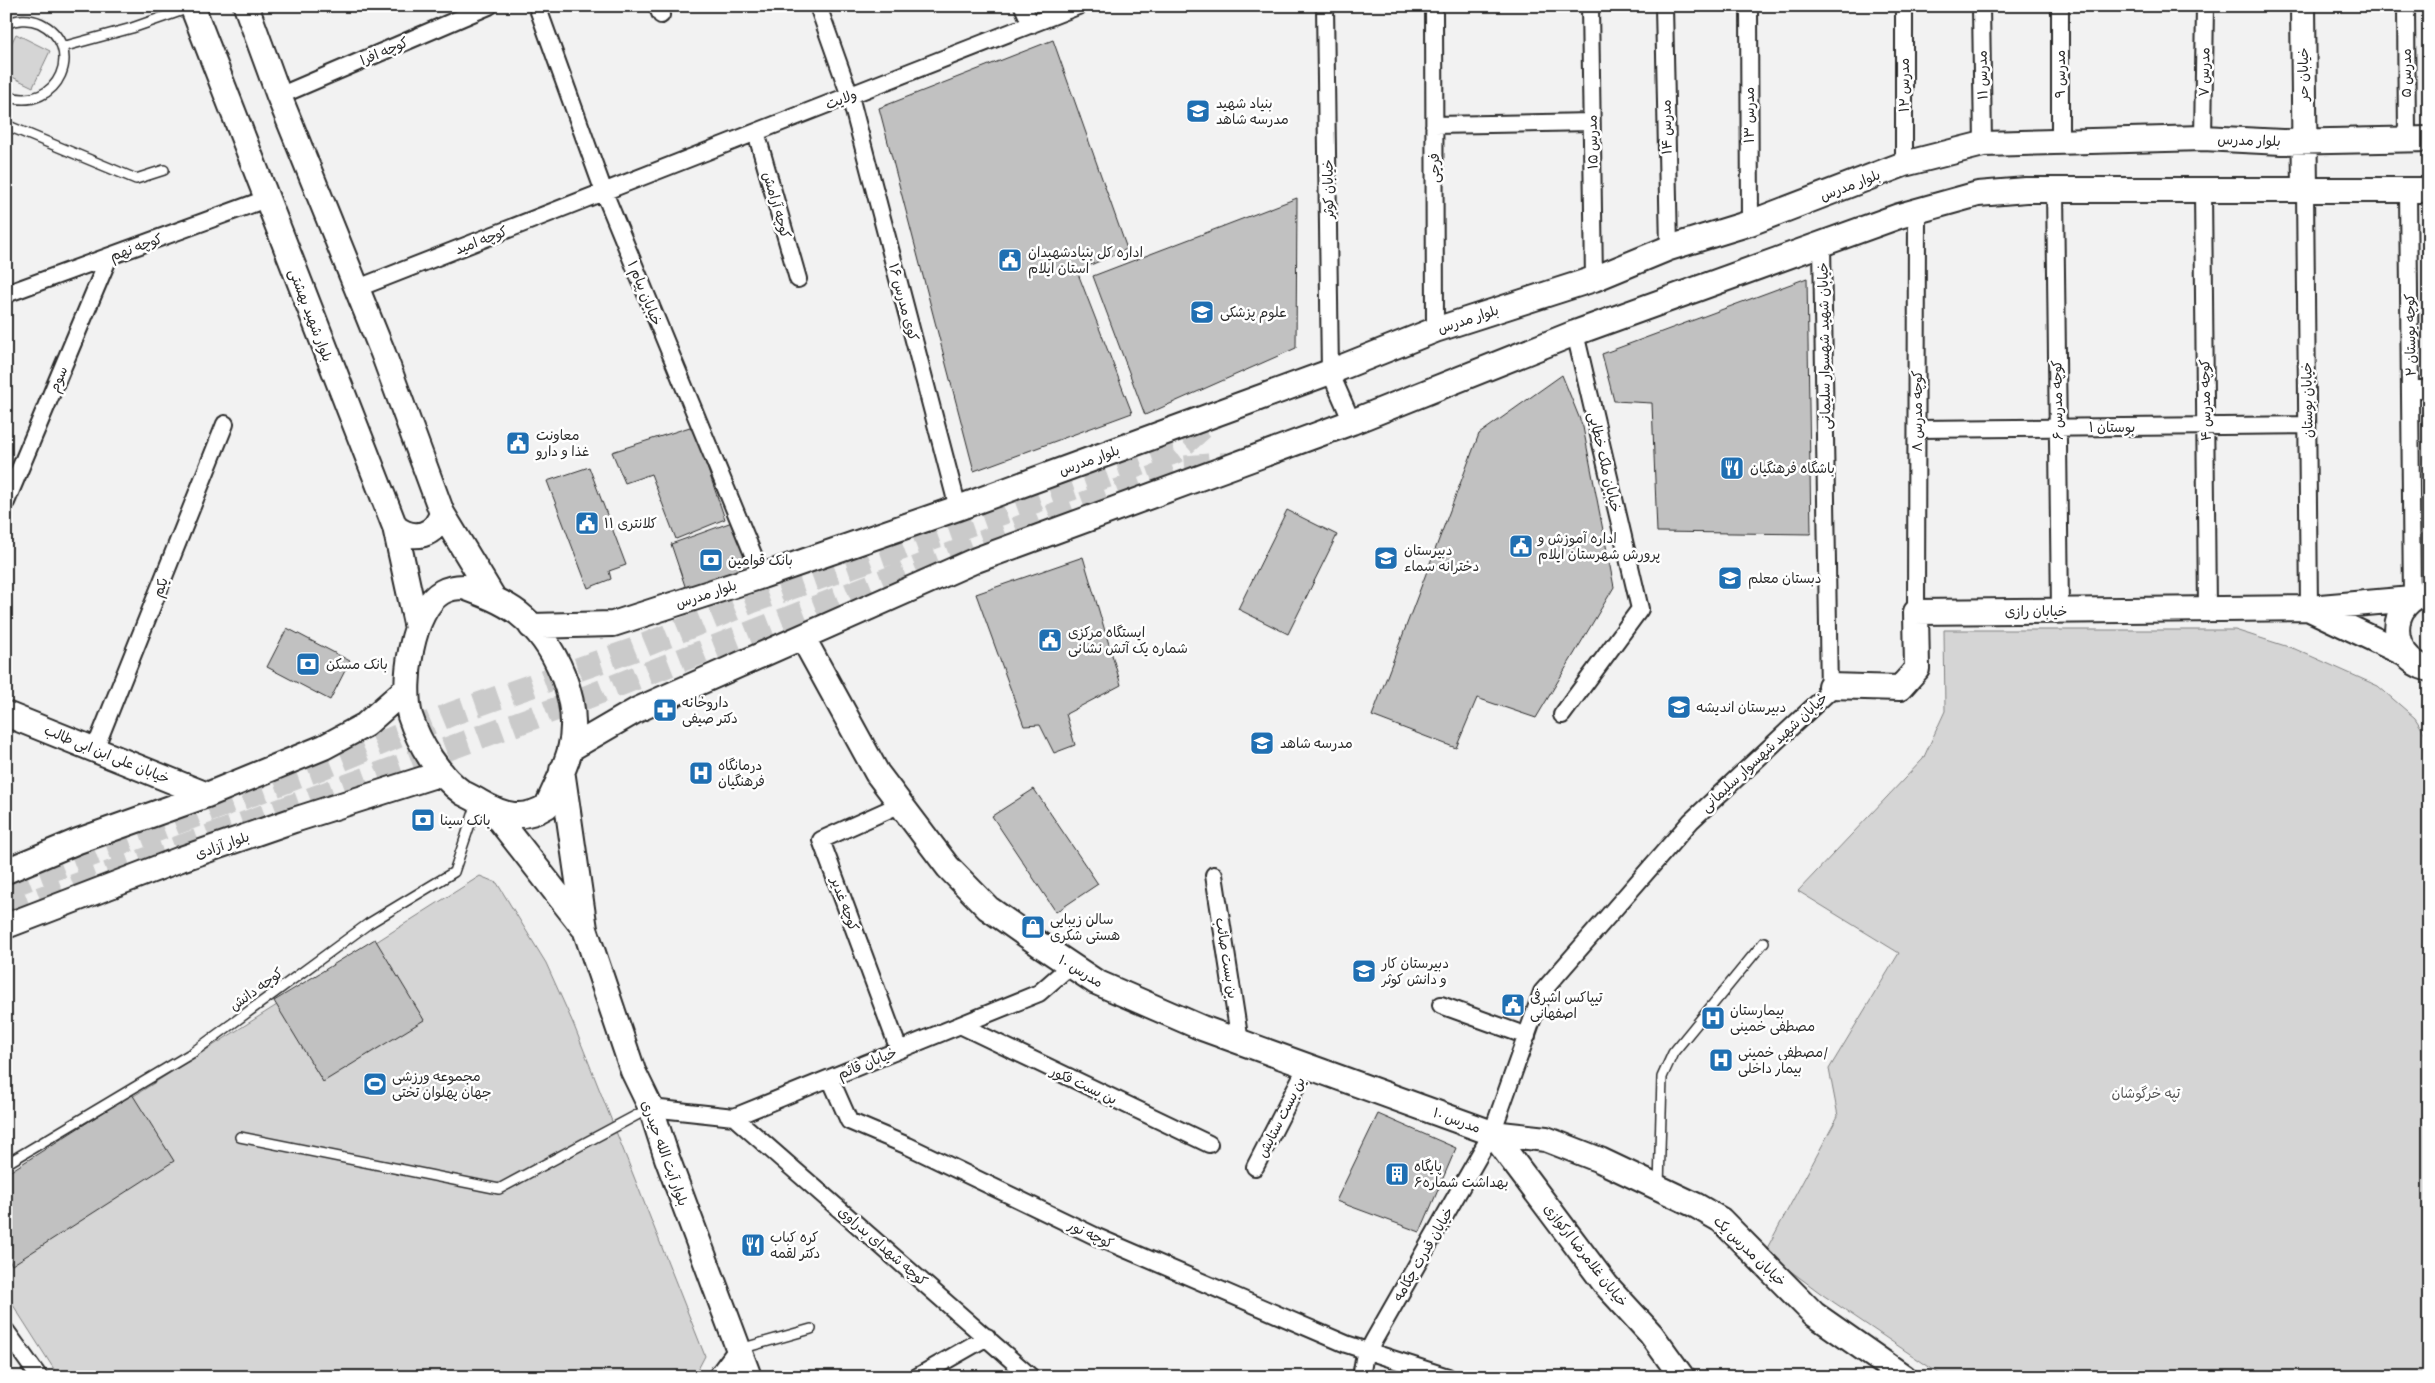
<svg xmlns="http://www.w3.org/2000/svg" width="2435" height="1383" viewBox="0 0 2435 1383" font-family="Delius,'Playpen Sans Arabic',sans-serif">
<rect width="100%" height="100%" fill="#f2f2f2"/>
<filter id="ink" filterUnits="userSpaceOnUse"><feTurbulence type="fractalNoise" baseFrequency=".02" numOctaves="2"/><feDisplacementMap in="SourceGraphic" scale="10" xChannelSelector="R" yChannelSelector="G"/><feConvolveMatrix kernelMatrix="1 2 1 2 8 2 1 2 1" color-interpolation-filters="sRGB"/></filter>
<g filter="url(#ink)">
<!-- green -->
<path fill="#d5d5d5" stroke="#808080" d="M16,34L50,51L33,87L6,74V54Z
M1944,630H2235L2295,649L2378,686L2415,718L2429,740V1377H1944L1823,1295L1765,1252L1838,1116L1829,1069L1899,953L1798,891L1923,759L1945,711Z
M480,876L497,883L546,963L573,1023L705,1356L694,1377H59L6,1294V1181L55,1146Z"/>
<!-- building -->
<path fill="#c1c1c1" stroke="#2b2b2b" d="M1053,40L1127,249L1077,271L1132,413L974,471L879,108Z
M1297,198L1296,348L1145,415L1093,276Z
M1807,278L1811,534L1657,532L1652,403L1614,401L1602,354Z
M1562,375L1583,427L1614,587L1536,718L1477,698L1456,748L1372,716L1479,434Z
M693,426L725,519L676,539L651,474L625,483L612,452Z
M589,467L626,565L609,571L611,579L588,588L547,481Z
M1287,510L1337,535L1288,634L1238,609Z
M732,522L752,577L690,601L671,544Z
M1083,557L1121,685L1066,714L1075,745L1054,753L1040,725L1024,726L976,594Z
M287,628L350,661L330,700L267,667Z
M1034,789L1098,884L1056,912L992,816Z
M375,939L424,1020L323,1082L274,1001Z
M132,1094L174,1161L12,1265L6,1255V1174Z
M1378,1114L1456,1148L1420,1232L1336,1201Z"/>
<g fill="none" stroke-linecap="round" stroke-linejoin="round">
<!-- secondary-tunnel -->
<path stroke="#cacaca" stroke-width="24" stroke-dasharray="24 12" stroke-linecap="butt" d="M6,887L321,768L454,713L633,650L753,601L1175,452L1219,413
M6,911L559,708L1021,527L1179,468L1228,464"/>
<!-- lane casing -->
<g stroke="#2b2b2b" stroke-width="12">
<path id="lane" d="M6,24C16,19 29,18 40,23C87,46 59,114 6,96
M62,47L132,28L192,7
M6,125L136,179L164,170
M240,1137L499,1189L650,1108
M6,1164L192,1053L368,924L454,872L477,803
M1659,1187L1662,1077L1673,1053L1764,942
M740,1349L811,1329"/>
</g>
<!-- street casing -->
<g stroke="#2b2b2b" stroke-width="20">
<path id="street" d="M537,6L604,192L762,576
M657,6L661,15
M818,6L850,96L958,508
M1023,6L1031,25
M1325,6L1330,372L1352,422
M1434,6L1435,330
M1590,6L1594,279
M1664,6L1669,248
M1749,6L1750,223
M1981,6L1983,144
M2060,6V143
M2406,6L2407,139
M279,96L489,6
M1434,125L1591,122
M756,132L798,279
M2203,138L2205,6
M1904,164V6
M2055,189L2060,610
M2203,191L2207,609
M2305,191L2309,608
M2408,191L2412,599
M358,288L1078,6
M6,294L266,199
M2410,389H2429
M1917,429L2307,425
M6,502L109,257
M1916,612L1917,211
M1562,715L1640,609L1575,333
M95,749L225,424
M1214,875L1240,1042
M1441,1005L1527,1036
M960,1025L1209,1144
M899,1050L821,840L901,804
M830,1078L849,1121L908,1146L1097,1237L1346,1344L1448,1377
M651,1108L734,1117L1039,993L1071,965
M734,1117L1031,1377
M1255,1167L1307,1066
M6,1331L39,1377
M716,1377L737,1349
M917,1377L987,1337
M1361,1377L1364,1359L1374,1340L1492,1133L1542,992L1691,821L1829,692L1822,244"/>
</g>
<!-- secondary casing -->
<g stroke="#2b2b2b" stroke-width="28">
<path id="secondary" d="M192,6L395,527L417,628
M246,6L279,96L383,353L442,513L493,597
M2303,6L2305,191
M395,527C414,542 435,536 442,513
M464,587C483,594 502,601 518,613C556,643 582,702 570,750C565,769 555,788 547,806C523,821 504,816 480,802C475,799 469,796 463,793C439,776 419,744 410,716C402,684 411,610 442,592C449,588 456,587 464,587Z
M2429,593C2386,600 2387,658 2429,669
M2310,609L2403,653
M531,626L613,624L762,576L958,508L1330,372L1435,330L1594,279L1669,248L1750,223L1904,164L1983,144L2203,138L2282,142L2429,139
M803,638L877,773L948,867L988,908L1039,944L1096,982L1202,1028L1492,1133L1546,1139L1600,1160L1695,1205L1721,1220L1814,1314L1904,1377
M1830,686L1900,688L1917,669L1916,612L2309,608L2412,599
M6,714L207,795
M570,749L637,710L976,560L1352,422L1575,333L1899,216L1978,194L2026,190H2429
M562,770L585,929L633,1071L651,1108L667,1158L749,1377
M490,808L583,927
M6,871L78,841L207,795L324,747L365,725L407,688
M6,926L181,859L294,820L442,773
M1492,1133L1606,1285L1651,1334L1682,1377"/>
</g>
<!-- lane -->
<use href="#lane" stroke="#fff" stroke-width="9"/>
<!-- street -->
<use href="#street" stroke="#fff" stroke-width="16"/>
<!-- secondary -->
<use href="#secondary" stroke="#fff" stroke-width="24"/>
</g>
</g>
<!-- icons -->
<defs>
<g id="school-square" transform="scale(1.25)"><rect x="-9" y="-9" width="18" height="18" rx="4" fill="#1f6fb2" stroke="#fff"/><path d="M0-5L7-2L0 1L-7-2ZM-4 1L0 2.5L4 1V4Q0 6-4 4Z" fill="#fff"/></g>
<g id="civic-square" transform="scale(1.25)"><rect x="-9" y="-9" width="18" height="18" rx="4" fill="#1f6fb2" stroke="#fff"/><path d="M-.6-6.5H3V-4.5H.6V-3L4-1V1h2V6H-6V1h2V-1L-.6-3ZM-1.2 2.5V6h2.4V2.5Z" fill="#fff"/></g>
<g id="university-square" transform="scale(1.25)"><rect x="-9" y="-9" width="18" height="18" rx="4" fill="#1f6fb2" stroke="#fff"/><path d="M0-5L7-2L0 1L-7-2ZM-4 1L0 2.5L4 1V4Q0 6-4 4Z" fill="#fff"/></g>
<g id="restaurant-square" transform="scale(1.25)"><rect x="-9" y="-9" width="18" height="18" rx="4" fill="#1f6fb2" stroke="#fff"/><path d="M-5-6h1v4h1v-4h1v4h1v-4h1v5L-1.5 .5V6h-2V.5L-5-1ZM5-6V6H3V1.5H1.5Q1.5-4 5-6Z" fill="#fff"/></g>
<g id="bank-square" transform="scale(1.25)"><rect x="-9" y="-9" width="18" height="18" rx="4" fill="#1f6fb2" stroke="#fff"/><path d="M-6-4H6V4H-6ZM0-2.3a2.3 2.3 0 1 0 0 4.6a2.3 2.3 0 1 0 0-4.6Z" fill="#fff"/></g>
<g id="pharmacy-square" transform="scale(1.25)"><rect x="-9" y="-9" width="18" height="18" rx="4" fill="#1f6fb2" stroke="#fff"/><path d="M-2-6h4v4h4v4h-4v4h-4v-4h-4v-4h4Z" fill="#fff"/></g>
<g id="hospital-square" transform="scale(1.25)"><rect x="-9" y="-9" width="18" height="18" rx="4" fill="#1f6fb2" stroke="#fff"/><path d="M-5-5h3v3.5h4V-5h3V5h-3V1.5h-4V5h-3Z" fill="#fff"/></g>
<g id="shop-square" transform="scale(1.25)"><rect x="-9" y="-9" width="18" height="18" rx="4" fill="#1f6fb2" stroke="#fff"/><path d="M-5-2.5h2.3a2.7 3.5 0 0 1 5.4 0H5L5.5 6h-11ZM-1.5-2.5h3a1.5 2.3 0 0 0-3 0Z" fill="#fff"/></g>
<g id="stadium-square" transform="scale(1.25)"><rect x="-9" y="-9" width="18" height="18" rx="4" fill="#1f6fb2" stroke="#fff"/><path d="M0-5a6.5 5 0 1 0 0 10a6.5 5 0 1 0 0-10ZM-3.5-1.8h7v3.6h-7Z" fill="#fff"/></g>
<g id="building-square" transform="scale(1.25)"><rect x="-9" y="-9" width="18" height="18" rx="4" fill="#1f6fb2" stroke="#fff"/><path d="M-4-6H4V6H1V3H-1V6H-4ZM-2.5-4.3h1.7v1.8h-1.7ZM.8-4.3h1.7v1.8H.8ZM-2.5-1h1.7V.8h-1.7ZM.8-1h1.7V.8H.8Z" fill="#fff"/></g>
</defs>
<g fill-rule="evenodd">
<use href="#school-square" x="1198" y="111"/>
<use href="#civic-square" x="1010" y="260"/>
<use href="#university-square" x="1202" y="312"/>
<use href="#civic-square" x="518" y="443"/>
<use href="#restaurant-square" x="1732" y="468"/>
<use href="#civic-square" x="587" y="523"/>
<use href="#civic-square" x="1521" y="546"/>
<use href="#school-square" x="1386" y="558"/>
<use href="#bank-square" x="711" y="560"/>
<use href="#school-square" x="1730" y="578"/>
<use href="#civic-square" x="1050" y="640"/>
<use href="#bank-square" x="308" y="664"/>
<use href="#school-square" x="1679" y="707"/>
<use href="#pharmacy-square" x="665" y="710"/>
<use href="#school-square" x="1262" y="743"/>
<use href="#hospital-square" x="701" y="773"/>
<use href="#bank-square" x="423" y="820"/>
<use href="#shop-square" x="1033" y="927"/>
<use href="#school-square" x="1364" y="971"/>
<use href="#civic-square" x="1513" y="1005"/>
<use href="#hospital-square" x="1713" y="1018"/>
<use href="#hospital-square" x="1721" y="1060"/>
<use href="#stadium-square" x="375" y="1084"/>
<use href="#building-square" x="1397" y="1174"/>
<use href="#restaurant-square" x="753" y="1245"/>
</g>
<g text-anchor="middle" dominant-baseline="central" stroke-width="5" stroke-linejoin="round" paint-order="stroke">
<!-- street labels -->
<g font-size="14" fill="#2b2b2b" stroke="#fff">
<text transform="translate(384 51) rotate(-23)">کوچه افرا</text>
<text transform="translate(2204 72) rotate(-89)">مدرس ۷</text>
<text transform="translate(2406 73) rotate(-90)">مدرس ۵</text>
<text transform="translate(2060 74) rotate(-90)">مدرس ۹</text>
<text transform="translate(2303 74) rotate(-90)">خیابان حر</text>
<text transform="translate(1982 75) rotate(-91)">مدرس ۱۱</text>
<text transform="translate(1904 85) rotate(-90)">مدرس ۱۲</text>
<text transform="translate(841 99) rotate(-21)">ولایت</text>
<text transform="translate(1749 115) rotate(-90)">مدرس ۱۳</text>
<text transform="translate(1666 127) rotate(-91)">مدرس ۱۴</text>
<text transform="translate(2249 140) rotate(2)">بلوار مدرس</text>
<text transform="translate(1592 142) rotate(-91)">مدرس ۱۵</text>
<text transform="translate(1434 168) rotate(-90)">فرجی</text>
<text transform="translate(1850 185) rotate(-21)">بلوار مدرس</text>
<text transform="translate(1328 189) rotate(-91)">خیابان کوثر</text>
<text transform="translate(777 205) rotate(74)">کوچه آرامش</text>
<text transform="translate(481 240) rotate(-21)">کوچه امید</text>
<text transform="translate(136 247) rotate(-20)">کوچه نهم</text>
<text transform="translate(645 293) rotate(68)">خیابان پیام ۱</text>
<text transform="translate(904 302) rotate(75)">کوی مدرس ۱۶</text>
<text transform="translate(311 315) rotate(69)">بلوار شهید بهشتی</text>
<text transform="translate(1468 319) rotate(-18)">بلوار مدرس</text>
<text transform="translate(2410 335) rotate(-91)">کوچه بوستان ۲</text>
<text transform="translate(1824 346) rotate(-91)">خیابان شهید شهسوار سلیمانی</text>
<text transform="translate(58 379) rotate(-67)">سوم</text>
<text transform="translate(2057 400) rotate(-91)">کوچه مدرس ۶</text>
<text transform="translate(2205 400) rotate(-91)">کوچه مدرس ۴</text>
<text transform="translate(2307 400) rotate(-91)">خیابان بوستان</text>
<text transform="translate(1917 411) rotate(-90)">کوچه مدرس ۸</text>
<text x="2112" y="427">بوستان ۱</text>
<text transform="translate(1089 460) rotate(-20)">بلوار مدرس</text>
<text transform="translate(1605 462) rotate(77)">خیابان ملک خطایی</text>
<text transform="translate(160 587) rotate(-68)">یکم</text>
<text transform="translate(706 594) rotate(-18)">بلوار مدرس</text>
<text x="2036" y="611">خیابان رازی</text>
<text transform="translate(1764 752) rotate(-43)">خیابان شهید شهسوار سلیمانی</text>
<text transform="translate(107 754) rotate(22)">خیابان علی ابن ابی طالب</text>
<text transform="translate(222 845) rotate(-19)">بلوار آزادی</text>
<text transform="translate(845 904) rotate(70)">کوچه غدیر</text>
<text transform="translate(1227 958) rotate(81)">بن بست صائب</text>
<text transform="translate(1081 971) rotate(31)">مدرس ۱۰</text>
<text transform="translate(256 989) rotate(-36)">کوچه دانش</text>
<text transform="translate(867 1063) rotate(-22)">خیابان قائم</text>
<text transform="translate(1084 1085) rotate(25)">بن بست فکور</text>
<text transform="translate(1281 1117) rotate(-63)">بن بست ستایش</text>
<text transform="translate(1457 1120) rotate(20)">مدرس ۱۰</text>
<text transform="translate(665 1153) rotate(70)">بلوار آیت الله حیدری</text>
<text transform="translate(1091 1234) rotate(25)">کوچه نور</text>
<text transform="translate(883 1246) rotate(41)">کوچه شهدای بدراوی</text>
<text transform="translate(1750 1251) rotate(44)">خیابان مدرس یک</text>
<text transform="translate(1423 1254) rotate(-60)">خیابان قدرت چکامه</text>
<text transform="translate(1586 1255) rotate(52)">خیابان غلامرضا ارکوازی</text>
</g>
<!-- poi labels -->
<g font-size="14" fill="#2b2b2b" stroke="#fff" text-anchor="start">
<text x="1216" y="103">بنیاد شهید<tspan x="1216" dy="16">مدرسه شاهد</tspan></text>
<text x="1028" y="252">اداره کل بنیادشهیدان<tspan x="1028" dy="16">استان ایلام</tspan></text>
<text x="1220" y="312">علوم پزشکی</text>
<text x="536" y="435">معاونت<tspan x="536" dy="16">غذا و دارو</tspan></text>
<text x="1750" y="468">باشگاه فرهنگیان</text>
<text x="604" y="523">کلانتری ۱۱</text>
<text x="1538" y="538">اداره آموزش و<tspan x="1538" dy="16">پرورش شهرستان ایلام</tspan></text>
<text x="1404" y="550">دبیرستان<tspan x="1404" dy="16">دخترانه سماء</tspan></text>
<text x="728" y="560">بانک قوامین</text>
<text x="1748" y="578">دبستان معلم</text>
<text x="1068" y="632">ایستگاه مرکزی<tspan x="1068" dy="16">شماره یک آتش نشانی</tspan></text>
<text x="326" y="664">بانک مسکن</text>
<text x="682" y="702">داروخانه<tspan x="682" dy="16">دکتر صیفی</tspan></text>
<text x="1696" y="707">دبیرستان اندیشه</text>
<text x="1280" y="743">مدرسه شاهد</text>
<text x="718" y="765">درمانگاه<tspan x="718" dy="16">فرهنگیان</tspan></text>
<text x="440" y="820">بانک سینا</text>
<text x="1050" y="919">سالن زیبایی<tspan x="1050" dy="16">هستی شکری</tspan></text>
<text x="1382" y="963">دبیرستان کار<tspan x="1382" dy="16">و دانش کوثر</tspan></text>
<text x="1530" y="997">تیپاکس اشرفی<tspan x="1530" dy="16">اصفهانی</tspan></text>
<text x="1730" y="1010">بیمارستان<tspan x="1730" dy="16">مصطفی خمینی</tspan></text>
<text x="1738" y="1052">مصطفی خمینی/<tspan x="1738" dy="16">بیمار داخلی</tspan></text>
<text x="392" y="1076">مجموعه ورزشی<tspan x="392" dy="16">جهان پهلوان تختی</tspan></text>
<text x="1414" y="1166">پایگاه<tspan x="1414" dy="16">بهداشت شماره۶</tspan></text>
<text x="770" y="1237">کره کباب<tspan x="770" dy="16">دکتر لقمه</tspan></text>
</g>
<!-- park labels -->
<g font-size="14" fill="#565656" stroke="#fff">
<text x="2146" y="1093">تپه خرگوشان</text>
</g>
</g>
<!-- margin -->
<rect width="2435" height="1383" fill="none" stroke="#fff" stroke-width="25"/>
<rect x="12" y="12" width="2410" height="1358" fill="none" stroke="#2b2b2b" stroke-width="2" filter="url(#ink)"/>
</svg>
